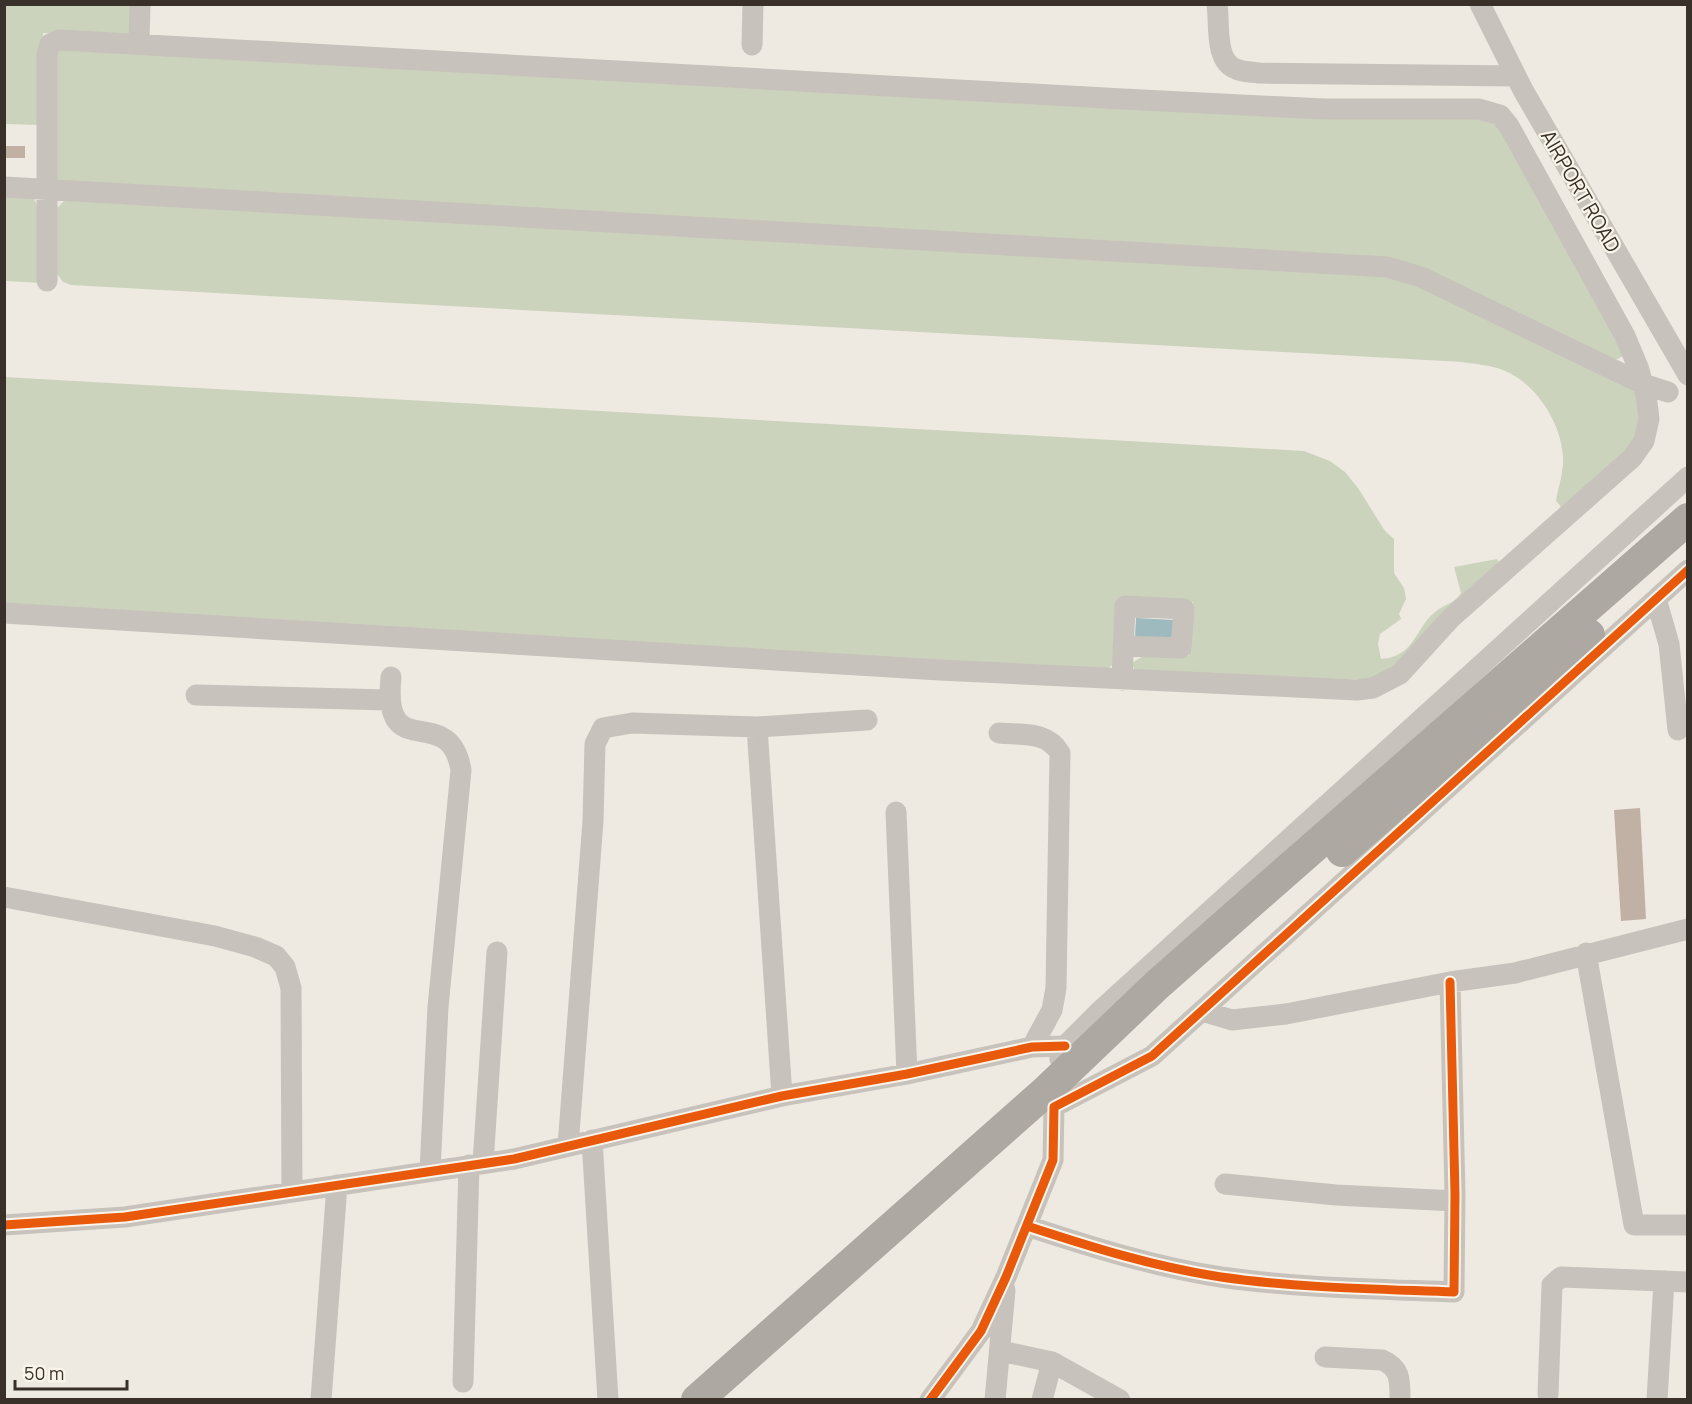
<svg xmlns="http://www.w3.org/2000/svg" width="1692" height="1404" viewBox="0 0 1692 1404" font-family="Manrope,sans-serif">
<rect width="100%" height="100%" fill="#eeeae2"/>
<!-- green -->
<path fill="#ccd3bc" d="M5,5H133L131,37L43,33L41,125L5,124Z
M57,48L1480,116L1497,120L1627,354L1612,362L1412,267L52,183Z
M5,192L33,198L37,204L41,283L5,281Z
M67,198L1396,274L1630,385L1642,401L1638,443L1562,508L1556,501C1558,489 1562,477 1563,464C1565,428 1537,383 1503,370C1490,365 1475,364 1462,362L71,285L63,282L54,270L56,209Z
M4,377L1304,451L1330,461L1345,472L1358,488L1385,531L1394,539V573L1404,588L1406,599L1399,614L1401,619L1380,634L1378,644L1381,659C1415,657 1415,628 1435,612C1445,604 1454,604 1461,593L1454,567L1497,559L1500,564L1401,665L1374,680L1135,672L1132,663L1145,655L1189,656L1193,602L1118,599L1115,662L1107,670L5,607Z"/>
<!-- water -->
<path fill="#9fbabe" d="M1136,618L1175,620L1174,639L1135,637Z"/>
<!-- building -->
<path fill="#c1b1a4" d="M5,146H25V158H4Z
M1640,808L1646,919L1621,921L1614,810Z"/>
<g fill="none" stroke-linecap="round" stroke-linejoin="round">
<!-- minor -->
<path stroke="#c7c2bb" stroke-width="21" d="M1217,4C1220,23 1214,61 1236,69C1243,72 1252,72 1259,73L1516,76
M1480,4L1523,90L1688,375
M139,42L140,4
M752,45L753,4
M4,187L1387,267L1421,277L1643,384L1668,392
M1656,599L1669,644L1678,730
M4,613L940,670L1357,690L1373,688L1400,674L1451,618L1632,458L1644,441L1649,419L1646,395L1638,367L1625,336L1509,126L1500,115L1479,109H1324L1123,99L59,40L50,44L47,55V281
M391,677C382,768 449,699 461,770L438,1007L430,1171
M1122,680L1125,606L1184,609L1181,648L1123,646
M196,695L388,700
M757,727L782,1096
M999,733C1022,735 1047,731 1060,753L1056,988L1052,1010L1032,1047
M896,812L907,1074
M4,897L215,936L255,947L276,956L285,967L291,988L292,1192
M1586,953L1634,1225H1688
M1202,1011L1232,1020L1286,1014L1450,982L1515,973L1688,929
M1060,1059L1065,1046L1101,1010L1688,477
M592,1140L608,1400
M568,1146L593,821L595,744L603,728L632,723L757,727L867,720
M483,1163L497,952
M1225,1184L1336,1195L1455,1201
M4,1225L125,1217L514,1159L782,1096L907,1074L1032,1047L1065,1046
M1027,1226C1091,1247 1155,1267 1221,1277C1298,1288 1377,1289 1454,1292L1455,1194L1450,982
M1001,1351L1052,1362L1120,1400
M1325,1357L1382,1360C1401,1368 1400,1381 1400,1400
M463,1382L469,1165
M1548,1394L1552,1285L1561,1277L1688,1282
M321,1400L337,1185
M930,1400L981,1331L1006,1277L1053,1160L1054,1107L1152,1056L1688,570
M995,1400L1005,1290
M1042,1400L1052,1362
M1657,1400L1664,1281"/>
<!-- highway -->
<path stroke="#ada8a1" stroke-width="32" d="M1342,851L1589,635
M697,1400L1045,1092L1157,985L1259,895L1688,519"/>
<!-- cycleway casing -->
<g stroke="#faf5ea" stroke-width="13">
<path id="cycleway" d="M4,1225L125,1217L514,1159L782,1096L907,1074L1032,1047L1065,1046
M1027,1226C1091,1247 1155,1267 1221,1277C1298,1288 1377,1289 1454,1292L1455,1194L1450,982
M930,1400L981,1331L1006,1277L1053,1160L1054,1107L1152,1056L1688,570"/>
</g>
<!-- cycleway -->
<use href="#cycleway" stroke="#e8590c" stroke-width="9"/>
</g>
<g text-anchor="middle" dominant-baseline="central" stroke-width="4.5" stroke-linejoin="round" paint-order="stroke">
<!-- street labels -->
<g font-size="20" fill="#383029" stroke="#faf5ea">
<text transform="translate(1581 191) rotate(60)">AIRPORT ROAD</text>
</g>
</g>
<!-- border -->
<rect width="1692" height="1404" fill="none" stroke="#383029" stroke-width="12"/>
<!-- scale -->
<path d="M15 1380v9h112v-9" fill="none" stroke="#383029" stroke-width="3"/>
<text x="24" y="1380" font-size="18" fill="#383029" stroke="#faf5ea" stroke-width="4.5" paint-order="stroke">50 m</text>
</svg>
